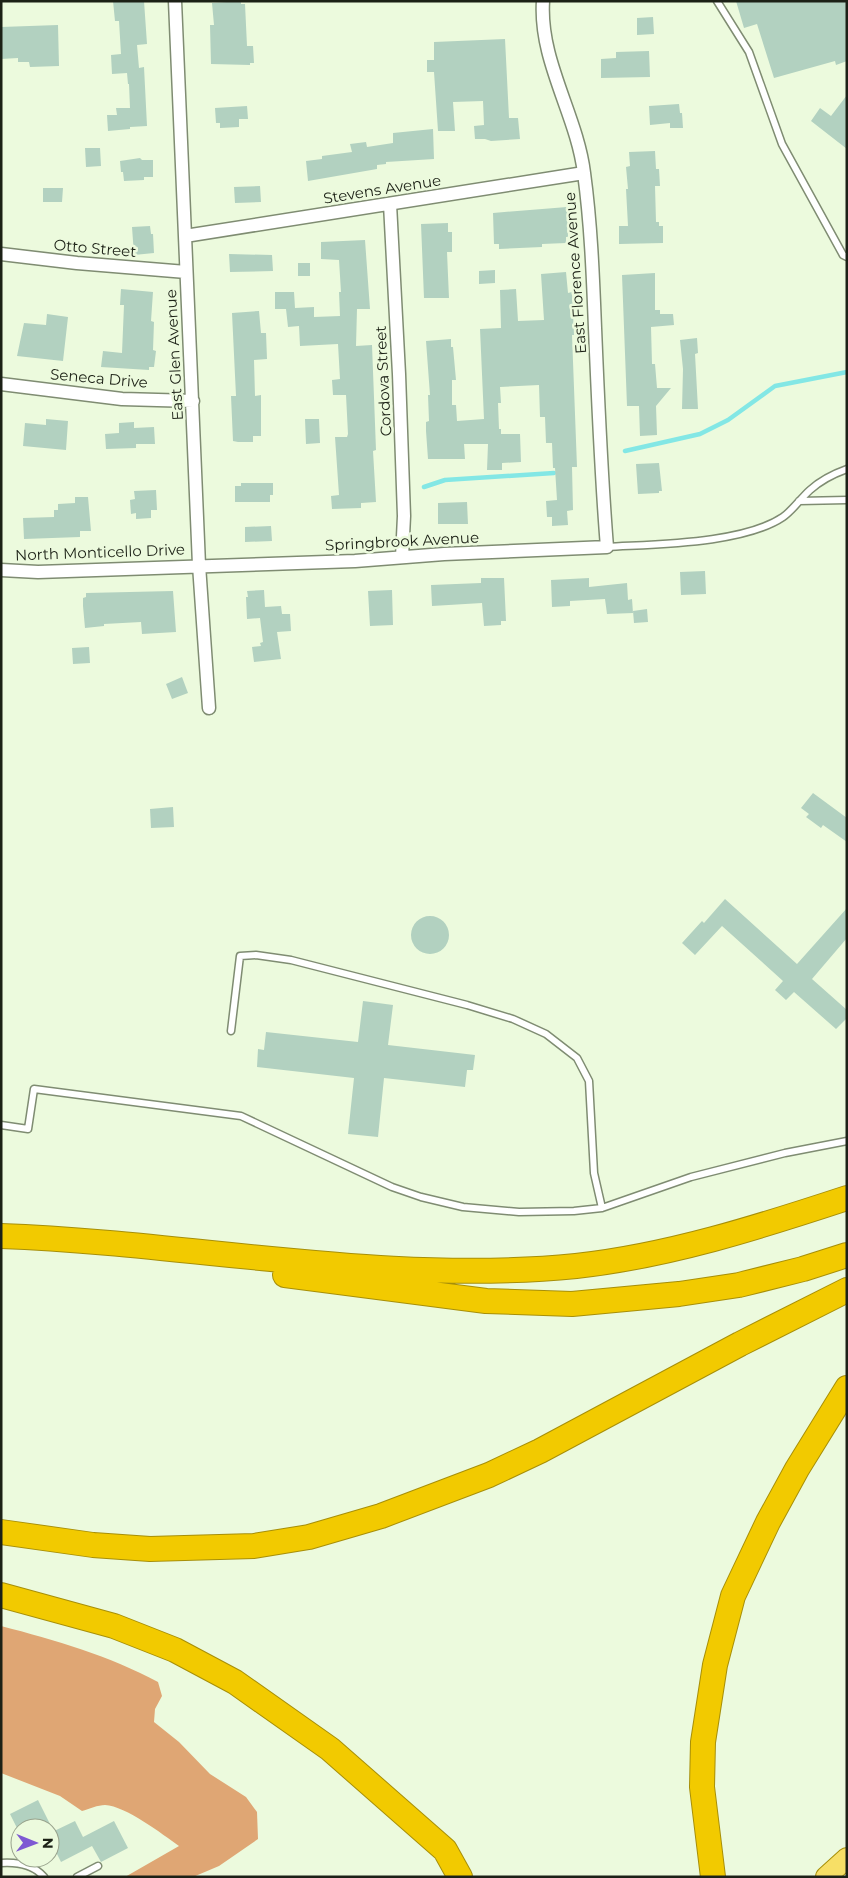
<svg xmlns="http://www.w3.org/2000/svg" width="848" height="1878" viewBox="0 0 848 1878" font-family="Montserrat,sans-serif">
<rect width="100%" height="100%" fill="#ecfadd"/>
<!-- forest -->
<path fill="#dfa674" d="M1,1626C55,1640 110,1656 158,1682L162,1696L155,1709L154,1722L179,1742L210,1774L246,1797L257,1812L258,1839L219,1866L193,1877H125L179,1846C162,1834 126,1806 105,1805C98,1805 89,1809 82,1811L60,1796L1,1773Z"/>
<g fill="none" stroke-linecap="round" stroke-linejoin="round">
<!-- stream -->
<path stroke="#83e7e5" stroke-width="4.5" d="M625,451L700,434L728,420L775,386L847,372
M424,487L445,480L554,473"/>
</g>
<!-- building -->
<path fill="#b2d1c0" d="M113,1H144L147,44L137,45L139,68L144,67L147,126L130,127V129L108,131L107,115H117L116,108H130L129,84H128L127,73L112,74L111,55L121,54L119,21H115Z
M241,1V4H245L247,46H253L254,63H250V65L211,64L210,25H214L212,3Z
M736,1H847V61L836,65L835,61L774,78L757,24L744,28Z
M653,17L654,34L637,35V18Z
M58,25L59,66L30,67L29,62H18V58L1,59V27Z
M505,39L509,118H518L520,139L491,141L485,139H475L474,126L484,125L483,101L453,102L455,131H438L434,72H427V60H434V42Z
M649,51L650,77L601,78V59L616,58V52Z
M847,95V149L811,121L820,108L831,116Z
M679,104L680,113H682L683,128H670V123L650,125L649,106Z
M247,106L248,119H239V127L220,128V123H216L215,108Z
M433,129L434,159L386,162V164L377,165V169L308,181L306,161L322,159V156L352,152L350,144L366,142L367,147L393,143V133Z
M85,148H100L101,166L86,167Z
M655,151L656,169H659L660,186H655L656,222H659V226H663V243L619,244V226H628L626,189H628L626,167L630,166L629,152Z
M140,158L142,160H153V177H144V180L124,181L123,172H121L120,161Z
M260,186L261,202L235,203L234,187Z
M43,188H63L62,202H43Z
M567,207L568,237H566V243L542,244V247L499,249V244H494L493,213Z
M448,223V232H452V252H447L449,298H424L421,224Z
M150,226L151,234H153L154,253L134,255L132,227Z
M365,240L370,309H357L356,346L372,345L376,450L373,451L376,502L361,503V508L332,509L331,496L339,495L335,437H347L348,434L346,395H333L332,380L340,379L338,344L300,346L299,326L288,327L286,309H275V292H294L295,308L314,307V317L340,316L339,292H341L339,260L321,259V242Z
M229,254L272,255L273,271L230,272Z
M298,263H310V276H298Z
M495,270V283L479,284V271Z
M566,272L568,293L572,292L574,335H572L577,467H572L573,510L567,511L568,525L552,526V517H547L546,501L557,500L555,468H553L552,443H546L545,417H540L539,385L500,387L501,403H498L499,429H501V434H520L521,462L502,463V470H487L488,444H464L465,459H428L426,431V422L429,421L428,395H430L426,341L451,339V347H453L456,380H452V405H456L457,421L484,419L480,329L501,328L500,290L516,289L518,321L544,320L541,274Z
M655,273V310H660V314H673L674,325L651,327L652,364H655L657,388H671L656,406L657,435L640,436L639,406H627L622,275Z
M121,289L153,292L151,321L154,322L153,350L156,351L154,367H149V370L101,367L103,351L122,353L124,305H120Z
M259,311L261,333H266L267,359L254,360L255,396L261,395V436H253V442H238L233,441L231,396H236L232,313Z
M47,314L68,317L63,361L17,356L24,323L46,325Z
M697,338L698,353L695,354L698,409H682L683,369L680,340Z
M46,419L68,421L66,450L23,446L25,423L46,425Z
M305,419H319L320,443L306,444Z
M134,422V428L154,427L155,444H136V448L106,449L105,434L119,433V423Z
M659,463L662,491H659V493L638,494L636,464Z
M241,483H273V495H270V502H235V486H241Z
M156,490L157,510H151V518L136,519V513L131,514L130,500L135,499L134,491Z
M75,497H88L91,531H80V537L24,539L23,518L54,517V510H58V504L75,503Z
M467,502L468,524H438V503Z
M271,526L272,541L245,542V527Z
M705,571L706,594L681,595L680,572Z
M481,578H504L506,621H501V625L484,626L482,603L432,606L431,585L481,583Z
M589,578V587L627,583L628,600L632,599L633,613L607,614L605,599L570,601V606L552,607L551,580Z
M264,590L265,607L281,606L282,614H290L291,631L277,632L281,659L254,662L252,647L261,646L260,643L263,642L260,618L247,619L246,597H248L247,591Z
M392,590L393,625L370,626L368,591Z
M173,591L176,632L142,634L141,622L104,624V626L85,628L83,606V598L86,597V593Z
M647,609L648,622L634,623L633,611Z
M89,647L90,663L73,664L72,648Z
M182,677L188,693L172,699L166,684Z
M813,793L847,818V842L823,825L821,828L806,817L809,814L801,808Z
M173,807L174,827L151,828L150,809Z
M725,899L797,964L847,908V938L812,979L847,1010V1018L836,1029L794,992L786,1000L775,990L783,981L722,926L695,955L682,943L702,921L704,923Z
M411 935a19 19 0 1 1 38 0a19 19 0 1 1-38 0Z
M363,1001L393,1005L388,1045L475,1055L473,1070H467L465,1087L384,1078L378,1137L348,1134L354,1078L257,1067L258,1049L264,1050L266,1032L358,1042Z
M38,1800L52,1828H17L10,1814Z
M75,1821L83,1837L114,1821L128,1848L101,1862L92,1846L61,1862L50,1840V1833Z"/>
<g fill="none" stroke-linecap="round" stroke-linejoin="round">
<!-- lane casing -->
<g stroke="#7f8c72" stroke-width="9">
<path id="lane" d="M717,1L749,52L782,144L843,255L847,257
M799,501L847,500
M607,547C655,544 743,544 783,517C793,510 801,498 810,490C821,480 833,474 847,469
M231,1031L240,956L256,955L291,960L467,1005L513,1019L546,1034L577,1058L589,1081L594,1173L602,1208
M1,1125L28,1129L34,1089L241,1116L392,1187L421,1197L463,1207L519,1212L574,1211L602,1208L691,1177L785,1153L847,1141
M1,1863C17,1862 33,1864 44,1877
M77,1877L98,1866"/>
</g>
<!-- street casing -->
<g stroke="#7f8c72" stroke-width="15">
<path id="street" d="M175,1L199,565L209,708
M390,204L399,374L404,516L402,557
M185,236L584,173
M1,254L77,263L186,272
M1,384L122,399L193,401
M1,570L38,572L355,561L444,554L607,547C601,474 598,401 595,328C593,277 591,224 584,173C577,115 539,61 543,1"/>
</g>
<!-- primary casing -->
<g stroke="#a78f08" stroke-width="22">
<path id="primary" d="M826,1877L847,1858"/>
</g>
<!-- highway casing -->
<g stroke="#a78f08" stroke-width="26">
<path id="highway" d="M1,1236C193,1243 384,1285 576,1266C668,1256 759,1227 847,1198
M285,1275L486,1301L572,1304L679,1294L739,1285L803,1269L847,1255
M1,1532L93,1545L150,1549L254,1546L309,1537L381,1516L489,1475L540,1451L740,1344L847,1290
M1,1595L114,1626L175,1650L235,1682L330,1749L445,1850L460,1877
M713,1877L702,1787L703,1742L715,1665L733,1596L768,1522L797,1469L847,1388"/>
</g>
<!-- lane -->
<use href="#lane" stroke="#fff" stroke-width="6"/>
<!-- street -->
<use href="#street" stroke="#fff" stroke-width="12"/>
<!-- primary -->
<use href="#primary" stroke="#f7df66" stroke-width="20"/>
<!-- highway -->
<use href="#highway" stroke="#f2ca00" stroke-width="24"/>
</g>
<g text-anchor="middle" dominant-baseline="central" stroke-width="5" stroke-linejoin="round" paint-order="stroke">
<!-- street labels -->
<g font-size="15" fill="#1c2116" stroke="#ecfadd">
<text transform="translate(382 189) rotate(-9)">Stevens Avenue</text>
<text transform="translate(95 248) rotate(5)">Otto Street</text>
<text transform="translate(575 273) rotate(-94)">East Florence Avenue</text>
<text transform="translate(174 355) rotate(-93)">East Glen Avenue</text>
<text transform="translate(99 378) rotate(5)">Seneca Drive</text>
<text transform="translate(383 381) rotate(-93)">Cordova Street</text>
<text transform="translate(402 541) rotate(-3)">Springbrook Avenue</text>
<text transform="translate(100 552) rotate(-2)">North Monticello Drive</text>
</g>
</g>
<!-- border -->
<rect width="848" height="1878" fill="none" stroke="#1c2116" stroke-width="5"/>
<!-- north arrow -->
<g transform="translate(35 1843) rotate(91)"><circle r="24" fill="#ecfadd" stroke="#99a38d"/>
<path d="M0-4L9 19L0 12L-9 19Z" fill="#7e59d3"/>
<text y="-8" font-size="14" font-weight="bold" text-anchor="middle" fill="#1c2116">N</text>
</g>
</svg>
